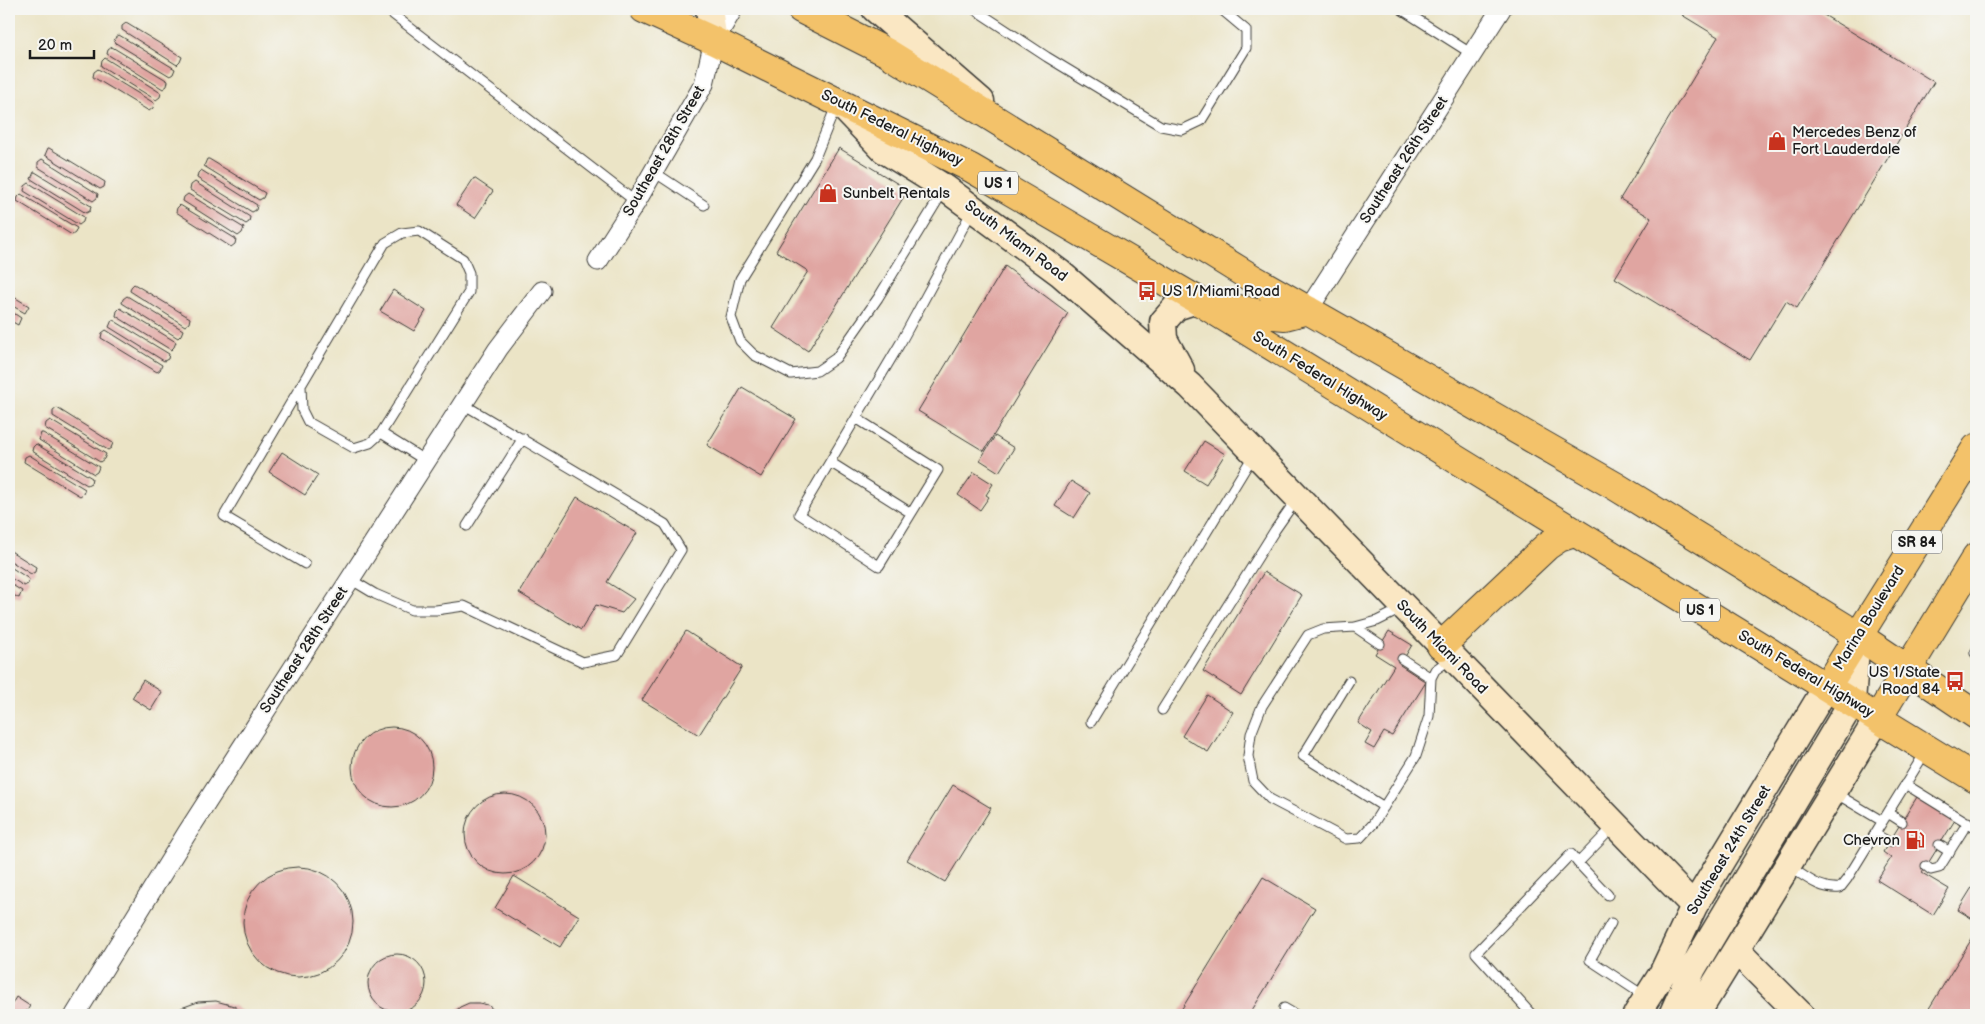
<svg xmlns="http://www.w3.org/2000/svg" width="1985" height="1024" viewBox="0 0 1985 1024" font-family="'Balsamiq Sans',sans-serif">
<rect width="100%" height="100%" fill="#f6f6f2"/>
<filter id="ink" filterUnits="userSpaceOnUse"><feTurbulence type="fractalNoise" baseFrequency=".02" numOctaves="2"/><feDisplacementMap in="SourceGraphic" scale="10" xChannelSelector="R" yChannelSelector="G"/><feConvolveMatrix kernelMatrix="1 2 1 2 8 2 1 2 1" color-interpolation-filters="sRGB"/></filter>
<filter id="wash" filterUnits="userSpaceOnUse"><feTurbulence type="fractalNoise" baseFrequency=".0096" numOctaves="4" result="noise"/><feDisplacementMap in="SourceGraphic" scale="20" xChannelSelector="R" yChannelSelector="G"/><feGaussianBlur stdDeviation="1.12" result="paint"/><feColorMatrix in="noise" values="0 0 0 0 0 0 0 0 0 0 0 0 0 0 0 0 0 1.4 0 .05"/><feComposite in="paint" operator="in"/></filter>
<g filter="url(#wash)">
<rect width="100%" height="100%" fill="#ebe4c6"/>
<g id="blocks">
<!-- building -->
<path fill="#e0a5a1" d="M1686,9H1814L1934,82L1797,308L1786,301L1750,360L1615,278L1651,218L1620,199L1718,37L1682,15Z
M126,23L182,57L180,62L177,65L122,30V26Z
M119,35L175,69L173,74L170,76L114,42L115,38Z
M112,47L168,81L167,86L163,89L107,54L108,50Z
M105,58L161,93L160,97L156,100L101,66L102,61Z
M98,69L154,103L153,108L149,111L93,77L94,72Z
M48,148H49L105,182L104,187L100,189L45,155Z
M839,148L908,190L808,351L773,328L808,271L776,251Z
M42,159L98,194L97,198L93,201L38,167V162Z
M207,159H209L265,193L263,198L259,200L204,166Z
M201,170L257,205L256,210L252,212L197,178L198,173Z
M34,172H35L91,206L90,211L86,213L31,179Z
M474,178L493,191L475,218L456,205Z
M195,182L250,217L249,222L246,224L190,190L191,185Z
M29,183L84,217L83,222L79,225L24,191L25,186Z
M21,194L77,228L75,233L72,235L17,201L18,197Z
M188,194L244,228L242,233L238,236L183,201L184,197Z
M180,205L236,239L235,244L231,247L176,212L177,208Z
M1005,266L1068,313L984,451L918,411Z
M134,284L190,318L189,323L185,326L130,291L131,287Z
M393,290L426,311L414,331L380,311Z
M9,294L29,306L25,313L9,304Z
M127,296L183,330L181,335L178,338L122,303L123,299Z
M120,308L176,342L174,347L171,350L116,316L117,311Z
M9,310L21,318L18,325L9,320Z
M112,320H113L169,354L168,359L164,361L109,327Z
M106,330L162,365L160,370L157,372L101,338L102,333Z
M742,387L796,419L761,477L707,445Z
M57,408L113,443L111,448L108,450L53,416V411Z
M50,420L106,454L104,459L100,462L45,428L46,423Z
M41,433H43L99,467L97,472L94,474L39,440Z
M995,436L1014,448L999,472L980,460Z
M1204,441L1225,454L1206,484L1185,471Z
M36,444L92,478L91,483L87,485L32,451L33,447Z
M282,452L318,475L305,495L269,472Z
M29,455L85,489L83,494L80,496L24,462L25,457Z
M974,472L993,484L986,495L989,497L980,510L958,495Z
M1071,481L1090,493L1074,518L1055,506Z
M577,497L637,533L607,582L634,599L622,613L596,605L581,630L519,593Z
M9,550L36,567L35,572L31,574L9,560Z
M9,566L29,579L28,584L24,586L9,577Z
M1264,572L1302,595L1241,695L1203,671Z
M9,583L22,591L19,598L9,593Z
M686,631L742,667L699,735L642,700Z
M1389,631L1412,645L1400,665L1426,682L1392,736L1384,732L1374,749L1365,744L1372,732L1358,723L1394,666L1375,654Z
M143,680L162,692L151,710L132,698Z
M1207,695L1233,712L1208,752L1182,736Z
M352 767a40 40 0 1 1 80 0a40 40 0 1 1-80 0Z
M953,785L991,808L945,882L907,860Z
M465 834a40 40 0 1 1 80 0a40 40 0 1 1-80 0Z
M1917,797L1955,820L1922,873L1949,889L1933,915L1877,880L1891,858L1883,852Z
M243 922a55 55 0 1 1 110 0a55 55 0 1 1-110 0Z
M514,876L579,916L560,947L495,908Z
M1263,877L1315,908L1249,1015H1178Z
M1976,881V921L1958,910Z
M1976,932V1015H1925Z
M368 983a29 29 0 1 1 58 0a29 29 0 1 1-58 0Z
M16,997L30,1006L24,1015H9V1009Z
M216,1001L234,1006L247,1015H173L181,1008L198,1002Z
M469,1003H479L488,1005L499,1015H451L460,1007Z"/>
</g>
</g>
<g filter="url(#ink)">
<use href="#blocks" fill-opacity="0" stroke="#3b3a36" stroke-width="1"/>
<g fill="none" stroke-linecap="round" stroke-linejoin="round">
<!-- lane casing -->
<g stroke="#3b3a36" stroke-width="11">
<path id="lane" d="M386,9L636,202
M974,9L1047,57L1161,126L1182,130L1201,121L1246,48V30L1221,9
M1401,9L1472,54
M836,106L815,158L740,279L731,317L740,341L754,355L791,374L817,371L836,358L878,298L944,190
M654,172L704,205
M301,386L302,410L308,422L354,448L370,443L381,433L469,292V273L463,259L419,231L402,233L385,243L224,516L305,564
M856,418L938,470L879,566L799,514L901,342L972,211
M381,433L426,461
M830,462L911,513
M467,526L523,438
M350,579L375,594L412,610H436L464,606L583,662L617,655L681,550L665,524L463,404
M1401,609L1377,621L1355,627L1323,629L1308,635L1262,706L1251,734L1248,756L1253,781L1270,799L1346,839L1360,838L1373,824L1416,756L1429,716L1431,678L1435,670L1452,658
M1355,627L1380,644
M1976,651L1975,653L1976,654
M1402,659L1431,678
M1349,681L1303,756L1384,807
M1162,710L1275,530L1296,500
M1091,722L1253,456
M1905,784L1973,826L1976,825
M1835,793L1882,821
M1888,813L1902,822
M1875,834L1889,842
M1939,845L1950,852
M1578,863L1608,895
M1926,866L1931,870L1939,868L1968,822
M1790,867C1806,877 1820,890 1840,888L1847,879L1926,751
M1611,923L1590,960L1646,997
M1284,1008L1296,1015
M1532,1015L1476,953L1571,854L1578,863L1613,827"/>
</g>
<!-- street casing -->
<g stroke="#3b3a36" stroke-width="21">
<path id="street" d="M598,261L636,202L704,84L714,41L733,9
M1308,310L1501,9
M75,1015L187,833L498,349L542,291"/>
</g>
<!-- secondary casing -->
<g stroke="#3b3a36" stroke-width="29">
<path id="secondary" d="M709,9L714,41
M875,9L981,101
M841,105L884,150L945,188L1060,273L1190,386L1694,906
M1181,370L1164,339L1163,322L1176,307L1197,300
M1737,951L1801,1015
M1636,1015L1662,974L1694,906L1827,686
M1672,1015L1693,968L1852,702L1857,635
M1696,1015L1878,718"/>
</g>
<!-- primary casing -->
<g stroke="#3b3a36" stroke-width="30">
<path id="primary" d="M644,9L714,41L971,168L1197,300L1976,779
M801,9L886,52L1250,277L1615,486L1857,635L1976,715
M1215,304L1261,314L1285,316L1308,310
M1441,646L1547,546L1559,538L1574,533
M1827,686L1976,448
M1878,718L1976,557"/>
</g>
<!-- lane -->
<use href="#lane" stroke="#fff" stroke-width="9"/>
<!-- street -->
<use href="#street" stroke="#fff" stroke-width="19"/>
<!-- secondary -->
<use href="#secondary" stroke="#fae7c3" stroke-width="26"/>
<!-- primary -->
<use href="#primary" stroke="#f3c26a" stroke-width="28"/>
</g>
</g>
<!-- icons -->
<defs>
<g id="shop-bare" transform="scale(1.5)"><path d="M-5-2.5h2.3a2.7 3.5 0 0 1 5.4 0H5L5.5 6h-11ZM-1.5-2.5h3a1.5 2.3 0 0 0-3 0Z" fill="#c8321e" stroke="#f6f6f2" stroke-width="2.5" paint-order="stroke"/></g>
<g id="bus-bare" transform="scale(1.5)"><path d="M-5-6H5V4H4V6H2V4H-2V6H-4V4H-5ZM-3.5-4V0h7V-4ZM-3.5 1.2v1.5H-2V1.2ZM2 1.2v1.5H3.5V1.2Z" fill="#c8321e" stroke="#f6f6f2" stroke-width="2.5" paint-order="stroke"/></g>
<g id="fuel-bare" transform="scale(1.5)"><path d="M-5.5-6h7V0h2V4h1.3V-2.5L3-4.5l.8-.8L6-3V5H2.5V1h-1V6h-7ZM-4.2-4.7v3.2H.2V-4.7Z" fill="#c8321e" stroke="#f6f6f2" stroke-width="2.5" paint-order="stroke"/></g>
</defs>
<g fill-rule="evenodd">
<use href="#shop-bare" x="1777" y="141"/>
<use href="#shop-bare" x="828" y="193"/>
<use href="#bus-bare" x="1147" y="291"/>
<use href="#bus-bare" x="1955" y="681"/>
<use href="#fuel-bare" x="1915" y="840"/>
</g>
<g text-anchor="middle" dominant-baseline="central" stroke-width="4" stroke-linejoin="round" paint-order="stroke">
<!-- shield labels -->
<g fill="#f6f6f2" stroke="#5d5d5c" stroke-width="1">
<rect x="978" y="171.5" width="40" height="23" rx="4"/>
<rect x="1892" y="530.5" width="50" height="23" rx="4"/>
<rect x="1680" y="598.5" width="40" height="23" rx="4"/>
</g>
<g font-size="14" font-weight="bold" fill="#1c1c1c">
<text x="998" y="183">US 1</text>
<text x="1917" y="542">SR 84</text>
<text x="1700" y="610">US 1</text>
</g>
<!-- street labels -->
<g font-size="15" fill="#1c1c1c" stroke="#f6f6f2">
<text transform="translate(892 128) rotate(26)">South Federal Highway</text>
<text transform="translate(664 151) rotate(-60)">Southeast 28th Street</text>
<text transform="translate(1404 160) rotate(-57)">Southeast 26th Street</text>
<text transform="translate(1016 241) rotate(37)">South Miami Road</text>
<text transform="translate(1320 376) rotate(32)">South Federal Highway</text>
<text transform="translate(1869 618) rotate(-58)">Marina Boulevard</text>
<text transform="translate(1442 647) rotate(46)">South Miami Road</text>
<text transform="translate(304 650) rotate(-57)">Southeast 28th Street</text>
<text transform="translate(1806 674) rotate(31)">South Federal Highway</text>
<text transform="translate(1729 850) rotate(-59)">Southeast 24th Street</text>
</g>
<!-- poi labels -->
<g font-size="15" fill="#1c1c1c" stroke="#f6f6f2" text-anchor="start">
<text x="1792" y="132">Mercedes Benz of<tspan x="1792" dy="17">Fort Lauderdale</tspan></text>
<text x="843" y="193">Sunbelt Rentals</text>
<text x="1162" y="291">US 1/Miami Road</text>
<text x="1940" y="672" text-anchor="end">US 1/State<tspan x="1940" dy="17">Road 84</tspan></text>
<text x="1900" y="840" text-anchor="end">Chevron</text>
</g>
</g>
<!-- margin -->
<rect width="1985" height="1024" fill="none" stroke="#f6f6f2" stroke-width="30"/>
<!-- scale -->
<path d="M30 50v8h64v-8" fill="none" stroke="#1c1c1c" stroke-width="2.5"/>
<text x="38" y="50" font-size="15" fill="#1c1c1c" stroke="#f6f6f2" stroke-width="4" paint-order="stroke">20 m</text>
</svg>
